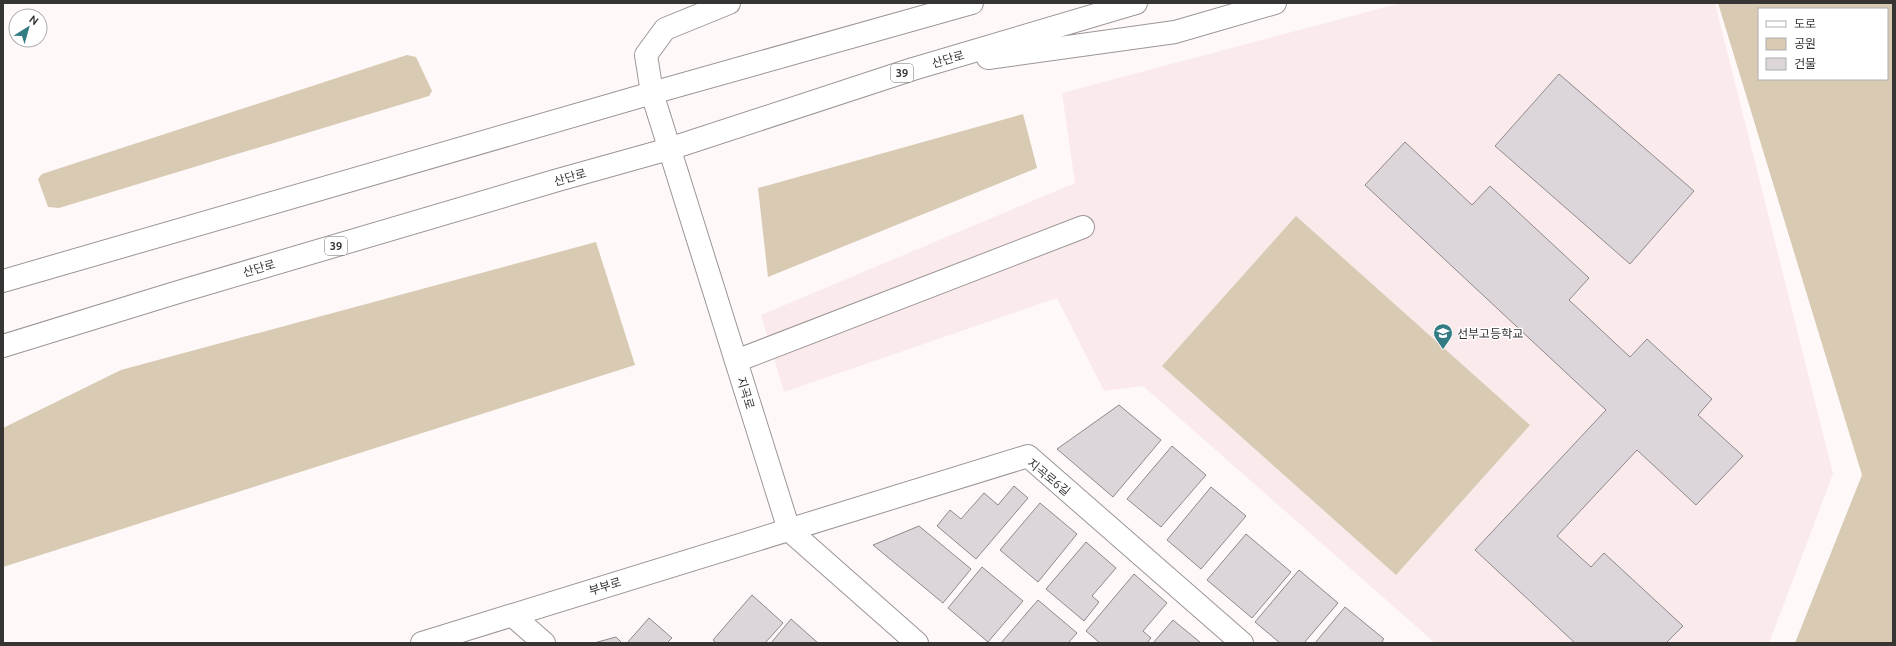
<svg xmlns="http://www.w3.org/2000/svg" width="1896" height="646" viewBox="0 0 1896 646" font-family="Ubuntu,'Noto Sans KR',sans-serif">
<rect width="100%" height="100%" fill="#fef8f8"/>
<!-- built -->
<path fill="#fbeaeb" d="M1401,3H1715L1833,474L1769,643H1435L1143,386L1104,391L1057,298L784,392L761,315L1075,183L1062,93Z"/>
<!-- green -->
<path fill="#d8cab3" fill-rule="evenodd" d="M1718,3H1893V643H1795L1862,475ZM1759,9H1887V79H1759Z
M407,55L416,57L432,91L429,96L59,208L48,207L38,179L42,174Z
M1023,114L1037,168L768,277L758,188Z
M1296,216L1530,425L1396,575L1162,366Z
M596,242L635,365L3,567V428L121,370Z"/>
<!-- building -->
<path fill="#dcd5d9" stroke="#8f898c" d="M1559,74L1694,191L1630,264L1495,146Z
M1405,142L1472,205L1490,186L1589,278L1569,300L1630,357L1647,339L1712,399L1698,415L1743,456L1696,505L1637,450L1557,536L1591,567L1604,553L1683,626L1666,643H1575L1475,550L1606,410L1365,185Z
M1119,405L1161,440L1113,497L1057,449Z
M1172,446L1206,475L1161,527L1127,499Z
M1014,486L1028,498L976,559L937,526L950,510L961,519L984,493L998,505Z
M1211,487L1246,516L1201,569L1167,540Z
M1040,503L1077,534L1038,582L1000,550Z
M919,526L971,569L943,603L873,545Z
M1246,534L1291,572L1252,618L1207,580Z
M1086,542L1116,568L1092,596L1099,602L1084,621L1046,589Z
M982,567L1023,601L988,642L948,608Z
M1299,570L1338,603L1304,643H1280L1255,622Z
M1134,574L1167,603L1143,631L1151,638L1147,643H1100L1086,631Z
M752,595L783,623L765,643H716L713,640Z
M1038,600L1077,633L1068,643H1001Z
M1345,607L1384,639L1381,643H1315Z
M649,618L672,638L667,643H627Z
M791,619L818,643H771Z
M1173,620L1201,643H1153Z
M616,637L622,643H594Z"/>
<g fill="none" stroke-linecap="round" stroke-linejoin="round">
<!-- minor casing -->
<g stroke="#9c9595" stroke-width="24">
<path id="minor" d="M736,361L1083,227
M512,615L544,643
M422,643L1028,456L1242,643"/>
</g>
<!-- major casing -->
<g stroke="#9c9595" stroke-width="24">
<path id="major" d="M729,3L665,29L646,55L652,93L789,530L917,643
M988,58L1175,32L1275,3
M3,281L652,93L972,3
M3,346L175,293L558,180L669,149L913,69L1136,3"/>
</g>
<!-- minor -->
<use href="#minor" stroke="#fff" stroke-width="22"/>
<!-- major -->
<use href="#major" stroke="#fff" stroke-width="22"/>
</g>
<!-- icons -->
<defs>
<g id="school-pin" transform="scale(1)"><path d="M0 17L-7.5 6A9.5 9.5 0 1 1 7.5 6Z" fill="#347c84" stroke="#fff"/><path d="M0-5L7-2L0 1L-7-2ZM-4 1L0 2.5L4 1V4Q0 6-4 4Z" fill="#fff"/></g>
</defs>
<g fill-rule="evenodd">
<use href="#school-pin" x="1443" y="333"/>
</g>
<g text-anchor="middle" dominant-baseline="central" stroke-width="3" stroke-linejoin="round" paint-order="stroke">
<!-- shield labels -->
<g fill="#fff" stroke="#737171" stroke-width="1">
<rect x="891" y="64" width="22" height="18" rx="3"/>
<rect x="325" y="237" width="22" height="18" rx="3"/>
</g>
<g font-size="11" font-weight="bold" fill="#373434">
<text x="902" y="73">39</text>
<text x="336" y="246">39</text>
</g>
<!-- street labels -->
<g font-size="12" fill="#373434" stroke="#fff">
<text transform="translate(948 59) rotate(-16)">산단로</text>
<text transform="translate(570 177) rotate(-16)">산단로</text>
<text transform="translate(259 268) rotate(-16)">산단로</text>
<text transform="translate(746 393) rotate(73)">지곡로</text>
<text transform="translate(1049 477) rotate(39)">지곡로6길</text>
<text transform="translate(605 586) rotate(-17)">부부로</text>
</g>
<!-- poi labels -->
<g font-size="12" fill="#373434" stroke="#fff" text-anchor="start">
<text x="1457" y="333">선부고등학교</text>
</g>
</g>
<!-- border -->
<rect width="1896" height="646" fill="none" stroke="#373434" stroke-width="8"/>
<!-- legend -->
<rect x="1758" y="8" width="130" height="72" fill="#ffffff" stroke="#afaeae"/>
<rect x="1766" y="21" width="20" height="6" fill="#ffffff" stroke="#afaeae"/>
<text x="1794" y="28" font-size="12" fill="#373434">도로</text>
<rect x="1766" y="38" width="20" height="12" fill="#d8cab3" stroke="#afaeae"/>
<text x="1794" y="48" font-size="12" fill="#373434">공원</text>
<rect x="1766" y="58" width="20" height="12" fill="#dcd5d9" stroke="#afaeae"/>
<text x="1794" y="68" font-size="12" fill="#373434">건물</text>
<!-- north arrow -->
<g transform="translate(28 28) rotate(37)"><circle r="19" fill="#ffffff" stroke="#afaeae"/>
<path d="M0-3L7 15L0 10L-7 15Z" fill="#347c84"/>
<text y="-6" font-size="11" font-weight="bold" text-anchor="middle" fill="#373434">N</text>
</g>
</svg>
